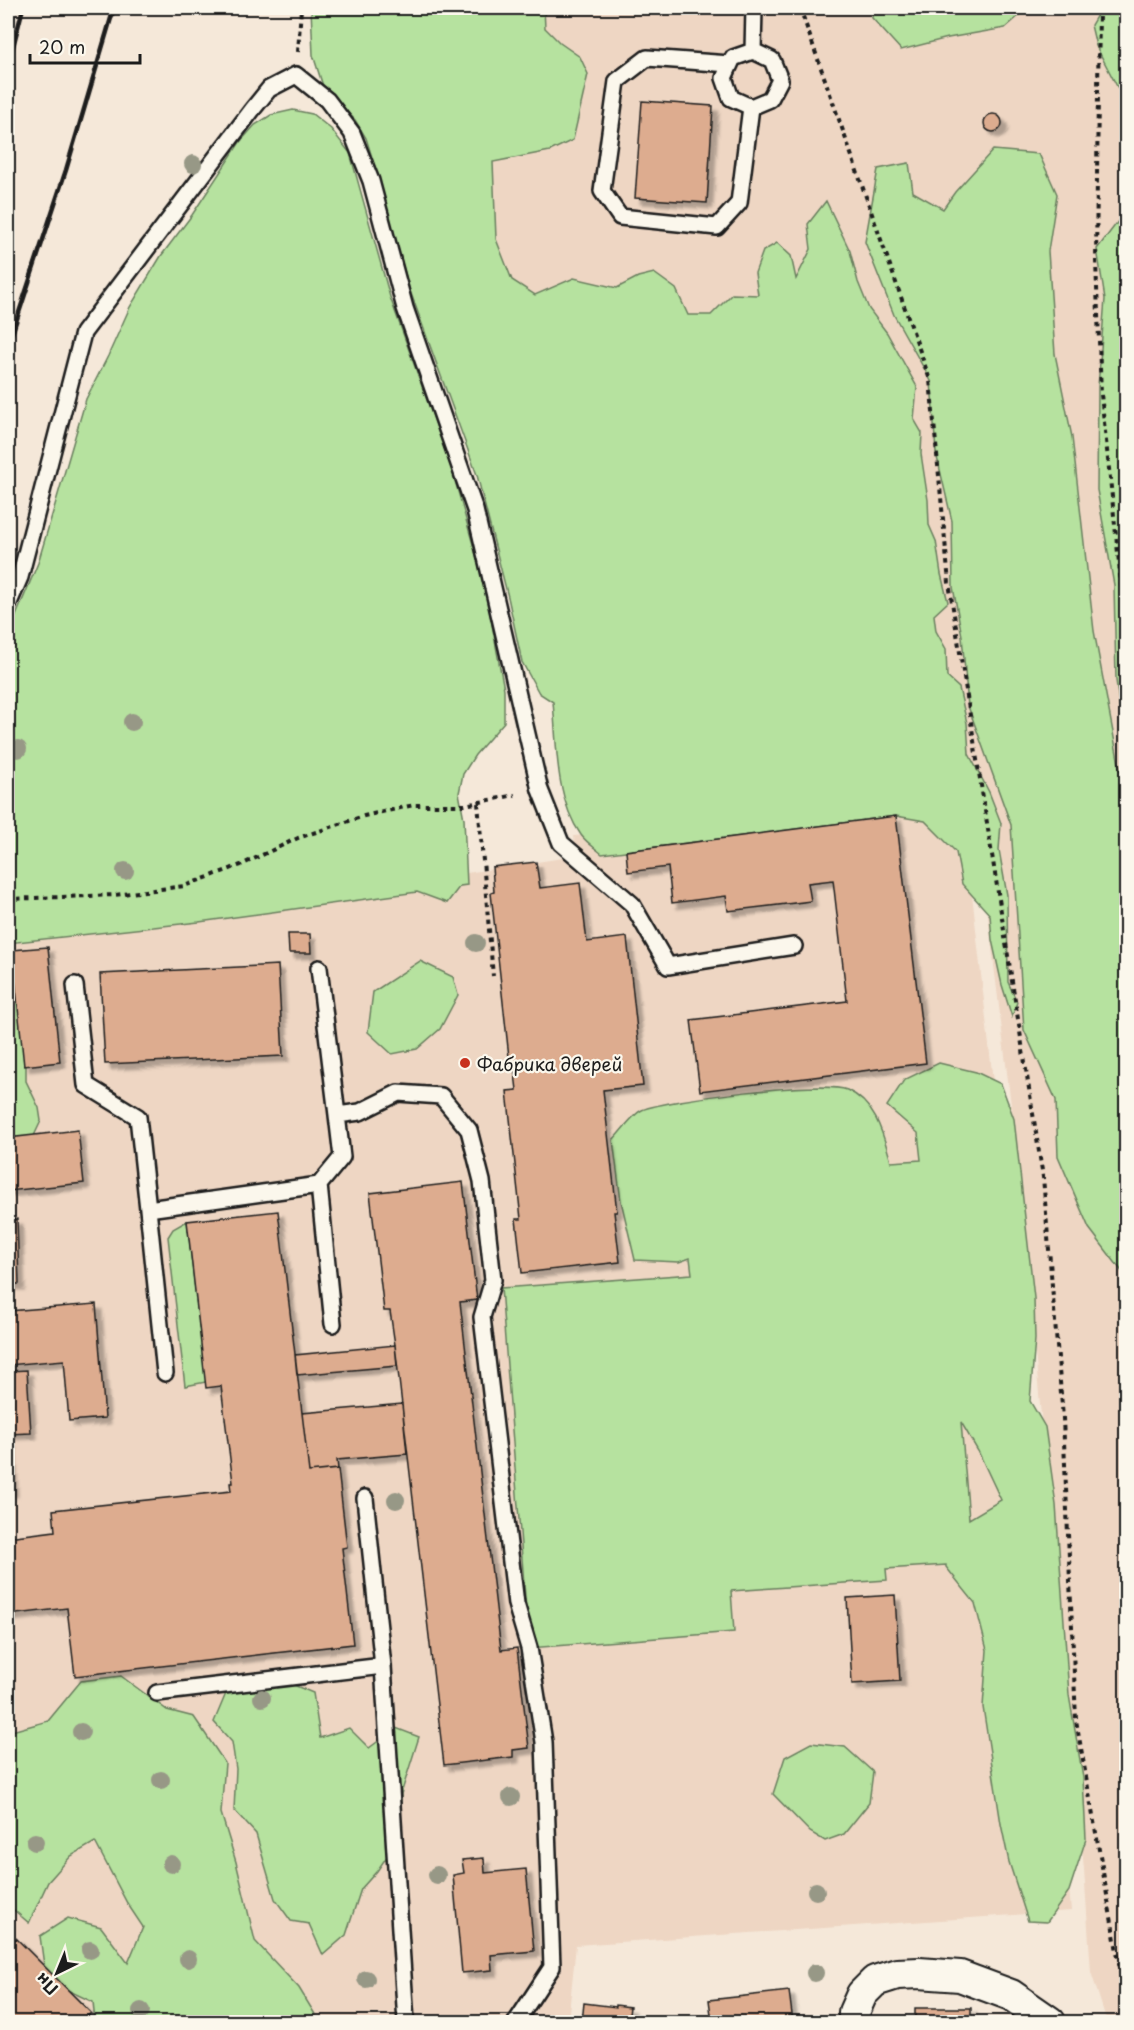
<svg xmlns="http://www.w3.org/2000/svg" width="1134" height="2030" viewBox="0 0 1134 2030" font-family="'Playpen Sans',sans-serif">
<defs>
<filter id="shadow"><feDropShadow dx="5.5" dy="5.5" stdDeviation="1.5" flood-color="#0004"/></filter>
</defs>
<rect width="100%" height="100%" fill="#f5e8d9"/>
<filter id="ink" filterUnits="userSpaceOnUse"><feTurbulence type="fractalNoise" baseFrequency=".0167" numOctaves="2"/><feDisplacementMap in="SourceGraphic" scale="12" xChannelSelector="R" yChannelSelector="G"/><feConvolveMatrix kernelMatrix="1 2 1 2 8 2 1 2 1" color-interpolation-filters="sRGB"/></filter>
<g filter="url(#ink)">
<!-- built -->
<path fill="#eed6c3" d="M386,8H1126V2022H1107L1091,1972L1084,1869L1014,1130L973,792L628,813Z
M962,805L1025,1366L1071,1911L576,1945L568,2022H8V944L576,856L574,836Z"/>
<!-- green -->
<path fill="#b6e29f" stroke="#697f5e" stroke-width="1.5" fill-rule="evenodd" d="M311,8H544L545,28L560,43L580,57L588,74L573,140L550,151L493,162L496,239L512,280L535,295L574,278L617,288L638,277L654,273L676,289L688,315H711L732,294L758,295L755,273L763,251L777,243L791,256L796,279L811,249L808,224L826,201L850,251L858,282L869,309L887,333L917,387L914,419L922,433L921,454L928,500L929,525L936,541L941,574L948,602L934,615L936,631L946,649L947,677L959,688L967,723L969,754L989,792L1001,823L999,850L1007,895L1008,982L1017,1002L1012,1017L1002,985L992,940L990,915L962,884L956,852L925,821L896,816L602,854C595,848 586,842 581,835C555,798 557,745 553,702L539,693L522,662L508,597L477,475L409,288L380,183L366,138L355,120L323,86L313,55Z
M873,8H1028L1005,28L948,38L901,50L872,18Z
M1101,8H1126V96L1120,92L1096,46L1091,25Z
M293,110L312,114L331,129L350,153L390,297L452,470L485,587L504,689V722L475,755L463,774L459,793L464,819L467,885L460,886L447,903L417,892L199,922L8,943V635L38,563L86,399L108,356L130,307L161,256L192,215L240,142L255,125L271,115Z
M993,150L1039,154L1057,194L1048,251L1055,354L1072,437L1094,631L1124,791L1122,856L1126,900V1322L1124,1323V1274L1089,1228L1058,1156L1056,1100L1024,1030L1011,825L968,706L962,636L953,587L952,521L936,453L931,381L894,315L865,242L878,169L909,163L913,192L943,209L955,192Z
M1126,211V731L1120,711L1116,680L1114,585L1097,490L1098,387L1105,299L1097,249Z
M420,961L453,977L458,995L440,1029L417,1049L392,1054L368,1032L373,992Z
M8,968L26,1036V1081L39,1108L41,1121L32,1140L8,1149Z
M939,1063L976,1072L1001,1084L1014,1119L1034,1298L1035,1339L1030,1401L1045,1427L1056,1505L1069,1695L1083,1778L1086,1839L1069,1891L1047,1922L1028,1921L1009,1862L1001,1824L983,1707L987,1650L975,1603L946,1567V1565L886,1569L887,1580L731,1591L734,1632L529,1648L501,1288L692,1274L690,1258L679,1262L635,1260L621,1201L613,1140C620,1133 633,1114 642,1110C669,1099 823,1080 847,1090C876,1103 883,1134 891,1162L921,1160L918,1133L887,1106L904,1080ZM961,1422L978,1451L1001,1500L969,1519Z
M187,1221L206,1382L185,1386L168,1237L173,1229Z
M121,1676L167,1710L194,1717L225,1763L221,1813L236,1862L255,1941L299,1988L316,2016L311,2022H272L265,2017L255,2022H95L93,2002L46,1980L40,1936L68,1918L101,1927L128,1963L143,1927L127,1903L95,1842L71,1856L48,1882L29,1923L8,1905V1732L48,1721L81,1681Z
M272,1676L313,1693L320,1738L349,1728L369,1748L396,1728L419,1737L401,1794V1836L377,1871L361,1889L346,1935L323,1955L309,1924L291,1921L275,1899L256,1834L234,1810L236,1769L232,1742L214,1722L227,1691Z
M811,1743L845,1747L873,1772L869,1803L844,1834L825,1841L810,1832L773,1794L785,1757Z"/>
<!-- building -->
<path fill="#ddac8f" stroke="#1c1c1c" stroke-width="1.5" filter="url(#shadow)" d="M642,101L713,106L707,203L635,198Z
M984 123a9 9 0 1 1 18 0a9 9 0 1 1-18 0Z
M896,816L926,1063L700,1091L691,1020L847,1001L833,880L808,883L811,901L728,911L726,896L672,903L668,867L628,872L626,851Z
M536,862L540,888L580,883L587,942L627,937L643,1086L603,1090L617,1212H614L620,1262L522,1273L516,1219H521L507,1091L517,1090L514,1066H510L491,893L494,892L492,867Z
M288,934H310L311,953H289Z
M48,947L60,1062L24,1066L12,950Z
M278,965L283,1056L105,1064L100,974Z
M78,1130L84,1183L8,1191V1138Z
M463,1182L477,1300L460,1302L501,1650L517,1648L529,1748L513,1750V1757L444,1765L395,1345L390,1311H384L370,1193Z
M278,1211L309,1472L338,1469L347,1547L342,1548L353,1644L75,1676L67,1608L8,1615V1537L55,1531L53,1510L231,1491L230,1483H233L221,1386L206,1388L187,1221Z
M17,1219L19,1284H8V1220Z
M96,1304L105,1418L69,1421L64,1360L8,1365V1311Z
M395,1345L397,1366L297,1375L295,1355Z
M27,1370L31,1433L8,1434V1371Z
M402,1404L407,1454L337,1460L338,1469L309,1472L302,1413Z
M8,1443H10L12,1491H8Z
M895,1595L900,1681L852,1684L847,1598Z
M484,1858L485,1873L526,1869L534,1951L491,1955L492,1970L462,1973L453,1875L464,1873L462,1860Z
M16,1938L91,2013L81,2022H8V1947Z
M789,1991L793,2022H712L709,2000Z
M584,2003L616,2007V2005L630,2007L628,2022H582Z
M915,2008H971V2022H915Z"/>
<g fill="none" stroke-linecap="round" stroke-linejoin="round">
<!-- service casing -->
<g stroke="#1c1c1c" stroke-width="20">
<path id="service" d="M753,51L772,60L780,80L770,99L751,107L731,98L724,78L733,58Z
M753,51L754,8
M730,64L647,58L617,81L602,191L620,217L717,227L739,203L751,107
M8,605L20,577L83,333L252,110L269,89L296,75L327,100L352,133L371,181L405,308L475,510L540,790L561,843L632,904L668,966L794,946
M319,968L337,1115L360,1112L398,1093L441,1096L469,1130L482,1181L493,1280L482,1317L516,1604L529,1648L544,1742L552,1967L516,2022
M75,985L86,1085L138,1117L148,1209
M333,1324L319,1185L342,1157L337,1115
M165,1373L148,1209L319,1185
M365,1498L383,1666L406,2022
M157,1693L383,1666"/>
</g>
<!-- minor casing -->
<g stroke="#1c1c1c" stroke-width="34">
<path id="minor" d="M854,2022V2012L862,1994L875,1981L897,1974L919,1973L960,1976L1011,1995L1050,2022"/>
</g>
<!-- path -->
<path stroke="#1c1c1c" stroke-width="4" stroke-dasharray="4.5 4.5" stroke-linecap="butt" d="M800,8L930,380L949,583L1043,1177L1063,1418L1076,1720L1126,2002
M1099,8L1096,261L1101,394L1126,628
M298,52L301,8
M478,803L493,976
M8,899L115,895L184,886L241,865L298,838L364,816L414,805H465L515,795"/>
<!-- service -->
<use href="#service" stroke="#fbf7ec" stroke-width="15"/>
<!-- minor -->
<use href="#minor" stroke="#fbf7ec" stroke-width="30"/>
<!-- rail -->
<path stroke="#1c1c1c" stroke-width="4.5" d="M8,66L23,8
M8,346L66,170L114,8"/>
</g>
<!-- trees -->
<g fill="#979886">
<circle cx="193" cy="164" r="9"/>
<circle cx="132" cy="722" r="9"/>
<circle cx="18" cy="749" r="9"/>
<circle cx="125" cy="871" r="9"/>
<circle cx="476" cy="943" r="9"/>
<circle cx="396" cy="1500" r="9"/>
<circle cx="262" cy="1698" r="9"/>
<circle cx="81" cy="1732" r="9"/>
<circle cx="161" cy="1780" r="9"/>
<circle cx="511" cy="1797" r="9"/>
<circle cx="35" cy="1842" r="9"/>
<circle cx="171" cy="1864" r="9"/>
<circle cx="437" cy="1875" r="9"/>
<circle cx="816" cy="1891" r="9"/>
<circle cx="90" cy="1950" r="9"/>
<circle cx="188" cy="1959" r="9"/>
<circle cx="815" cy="1973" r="9"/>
<circle cx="366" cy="1979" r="9"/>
<circle cx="141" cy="2011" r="9"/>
</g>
</g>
<!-- markers -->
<circle fill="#c8321e" stroke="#fbf7ec" stroke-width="2" cx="465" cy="1063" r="6"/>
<g text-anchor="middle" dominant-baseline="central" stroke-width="4.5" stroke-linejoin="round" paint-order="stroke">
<!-- poi labels -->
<g font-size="18" fill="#1c1c1c" stroke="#fbf7ec" text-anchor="start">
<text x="477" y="1063">Фабрика дверей</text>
</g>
</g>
<!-- margin -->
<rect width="1134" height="2030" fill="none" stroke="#fbf7ec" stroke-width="30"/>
<rect x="15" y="15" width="1104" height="2000" fill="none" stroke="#1c1c1c" stroke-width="2" filter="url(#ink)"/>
<!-- north arrow -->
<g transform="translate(57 1973) rotate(223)" stroke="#fbf7ec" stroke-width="4.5" paint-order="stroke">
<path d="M0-4.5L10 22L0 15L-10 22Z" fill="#1c1c1c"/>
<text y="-9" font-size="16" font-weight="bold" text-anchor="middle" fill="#1c1c1c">Пн</text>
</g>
<!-- scale -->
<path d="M30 54v9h110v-9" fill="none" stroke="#1c1c1c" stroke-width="3"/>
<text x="39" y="54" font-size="18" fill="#1c1c1c" stroke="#fbf7ec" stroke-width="4.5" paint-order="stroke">20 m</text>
</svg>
